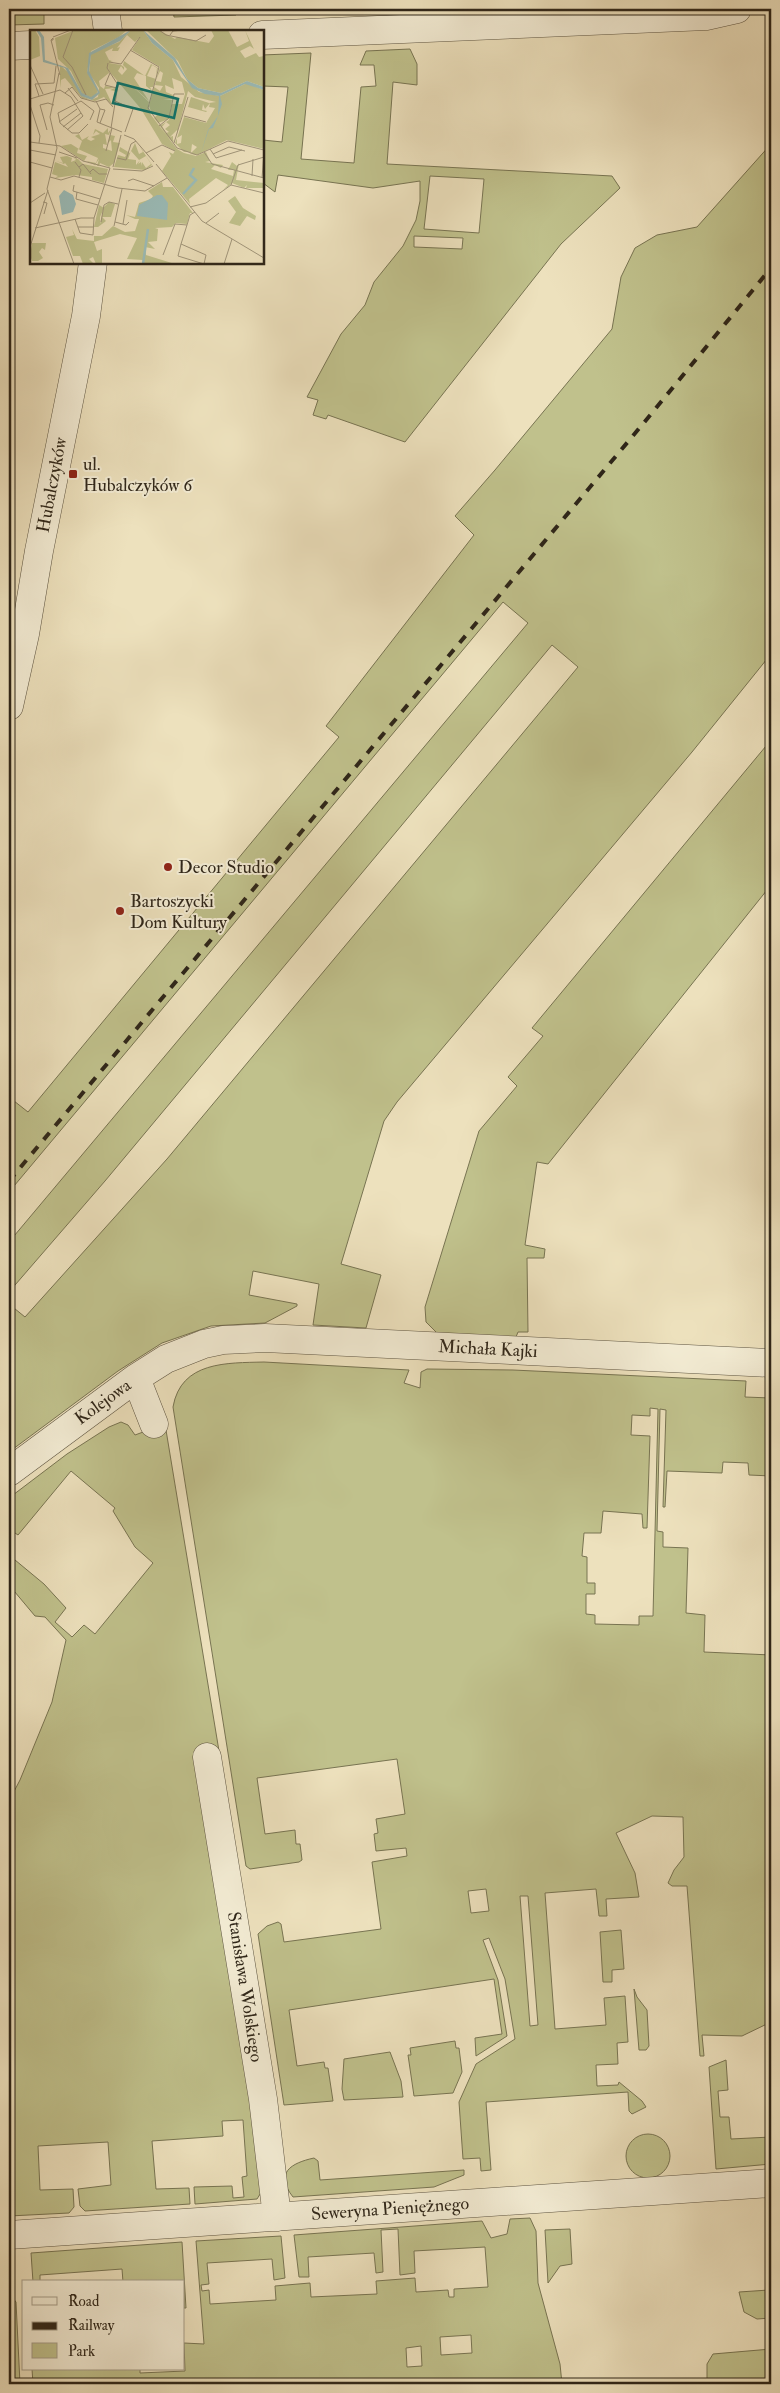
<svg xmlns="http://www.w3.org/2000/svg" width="780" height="2393" viewBox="0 0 780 2393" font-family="'IM FELL Double Pica',serif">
<rect width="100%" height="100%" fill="#ede1bd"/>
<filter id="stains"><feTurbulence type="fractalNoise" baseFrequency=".004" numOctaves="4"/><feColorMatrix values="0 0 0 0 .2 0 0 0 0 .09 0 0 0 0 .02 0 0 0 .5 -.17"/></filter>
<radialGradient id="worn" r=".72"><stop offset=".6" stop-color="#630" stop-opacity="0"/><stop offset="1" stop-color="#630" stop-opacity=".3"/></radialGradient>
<!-- green -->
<path fill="#c0c18c" stroke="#787452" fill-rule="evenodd" d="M9,9H44V24L9,25Z
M173,9H236V15L174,17Z
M246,9H319V11L246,14Z
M410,49L417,64V85L393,82L387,164L612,176L620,188L561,244L405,442L328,415L326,419L313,415L318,400L307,397L341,334L365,305L374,282L403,246L416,220L420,201V181L373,188L278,175L275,192L263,183V140L282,142L288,87L263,86L262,55L311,53L301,159L354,163L361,87L376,86L374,65H360L366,51ZM430,176L484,179L479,233L424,229ZM414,236L463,238L462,249L414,247Z
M771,144V654L692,752L397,1102L384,1121L341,1264L381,1275L366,1328L313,1325L319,1284L253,1271L249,1295L297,1304V1306L265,1323L211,1326L162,1343L118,1371L9,1452V1304L25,1317L167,1159L578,667L552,645L105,1181L9,1292V1242L528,623L503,602L9,1192V1097L28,1112L339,737L326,726L474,535L455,516L495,470L612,329L621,277L635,248L657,235L697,227Z
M771,740V885L548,1164L537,1162L525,1245L545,1249L544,1258H527L528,1332H518L516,1337L438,1334L426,1322L425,1307L479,1131L517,1086L508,1077L543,1036L532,1028Z
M264,1362L409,1370L404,1383L420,1388L421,1372L427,1369L513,1370L746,1381L745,1397L771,1398V1476L749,1475L748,1463L723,1462L722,1473L667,1471L665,1507H663L666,1410L660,1409L657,1531L663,1532V1547L688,1548L686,1613L705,1615L704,1652L771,1655V2022L742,2036L702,2035L704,2056H700L687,1886H672L668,1883L674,1870L684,1857L683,1817L652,1816L616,1833L635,1873L639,1897L606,1899L607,1916H599L596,1889L545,1893L555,2029L606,2025L604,1998L625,1996L628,2042L617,2043L618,2064L596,2065L597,2086L618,2085L619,2082L642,2101L646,2107L632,2114L629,2111L628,2092L486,2102L491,2170L481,2171L480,2158L463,2159L459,2102L476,2064L515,2039L505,1979L489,1938L483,1940L498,1980L507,2036L476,2056L475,2038L502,2034L494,1979L289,2010L297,2066L324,2062L325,2068H328L333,2101L284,2105L258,1934L267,1926L278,1922L281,1924L284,1942L381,1929L372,1862L407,1856L406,1848L376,1851L374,1834L378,1833L376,1819L405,1814L397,1759L257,1778L265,1834L295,1830L296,1844H300L302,1860L299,1862L250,1869L246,1866L173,1407C181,1361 227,1363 264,1362ZM650,1408L658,1409L653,1616H639V1625L595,1624V1615L586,1614V1594H595V1583H587V1557L582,1556L584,1533H601L603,1511L642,1514L643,1528H647L650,1436L631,1435L632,1415L650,1416ZM486,1889L489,1911L471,1913L468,1891ZM520,1896H528L538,2025L530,2026Z
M121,1422L128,1425L135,1435L165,1424L219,1751L196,1753L262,2179V2191L257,2199L195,2204L194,2187L232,2186L233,2198L244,2197L242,2177L247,2176L243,2120L222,2121L223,2136L152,2141L156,2189L189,2188L190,2204L85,2211L80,2206L78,2189L111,2185L108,2142L38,2146L40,2190L73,2189L74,2207L69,2213L9,2216V1801L20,1780L52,1702L66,1640L45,1617L35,1616L9,1585V1555L44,1584L66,1608L55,1622L72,1637L84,1625L95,1634L153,1563L135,1547L113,1511L115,1508L71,1471L18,1535L9,1529V1498L67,1454L109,1427Z
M621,1930L624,1969L612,1970V1982H603L600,1932Z
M634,1989L637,1997L647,2010L649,2046L646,2050H639Z
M455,2041L456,2048H459L462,2072L453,2093L414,2096L408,2055H411L410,2048Z
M390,2052L401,2081L403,2097L344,2100L342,2089L344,2059Z
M726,2060L728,2090L718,2091L720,2117H729L731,2139L771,2137V2164L716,2169L709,2067Z
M626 2156a22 22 0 1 1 44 0a22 22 0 1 1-44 0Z
M314,2158L318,2161L320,2180L464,2170V2175L434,2187L293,2197C274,2173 291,2163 314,2158Z
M530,2218L536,2231L538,2283L560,2364L562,2384H33L32,2369H140V2373L185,2371L184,2343L204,2344L196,2241L281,2236L285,2278L274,2280L272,2259L207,2263L209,2284L201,2285L202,2291L209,2290L210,2304L276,2300L275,2286L310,2283L311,2297L377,2294L376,2281L415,2278L416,2292L448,2290L449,2297H454V2289L488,2287L485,2247L414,2251L415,2273L400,2275L398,2229L381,2230L383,2272L376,2273L374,2253L308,2257L309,2277H299L294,2235L482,2221L491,2238L507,2234L510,2219ZM471,2335L472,2353L441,2355L440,2337ZM421,2346L422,2366L407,2367L406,2348Z
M570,2229L572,2264L560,2266L548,2283L545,2230Z
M182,2242L186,2308H184V2282H123L122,2269L40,2275V2282H33L31,2253Z
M769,2290L771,2292V2318L757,2319L744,2312L739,2292Z
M9,2297H12L16,2302L20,2384H9Z
M771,2349V2384H707V2364L713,2354Z"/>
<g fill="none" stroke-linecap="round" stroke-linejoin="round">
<!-- street casing -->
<g stroke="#5e5542" stroke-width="29">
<path id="street" d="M105,9L108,31
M262,35L706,16L737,9
M9,46L31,45
M9,706L25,634L39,551L86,316L93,262
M136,1378L154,1424
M9,1472L136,1378L166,1359L204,1344L223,1340L265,1338L771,1363
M207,1757L263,2099L277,2217
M9,2235L771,2183"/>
</g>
<!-- street -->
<use href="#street" stroke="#f3ecd4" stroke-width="28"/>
<!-- rail -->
<path stroke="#2f2619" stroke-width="4" stroke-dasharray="9 9" stroke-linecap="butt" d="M9,1181L647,419L771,268"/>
</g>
<!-- markers -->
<g fill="#8f2418" stroke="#f3ecd4" stroke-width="2">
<rect x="68" y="469" width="10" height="10" rx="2.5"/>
<circle cx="168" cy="867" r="5"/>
<circle cx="120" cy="911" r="5"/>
</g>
<g text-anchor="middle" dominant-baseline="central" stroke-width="4" stroke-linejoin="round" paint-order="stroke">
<!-- poi labels -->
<g font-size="18" fill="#2f2619" stroke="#f3ecd4" text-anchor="start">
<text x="83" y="464">ul.<tspan x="83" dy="21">Hubalczyków 6</tspan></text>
<text x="178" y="867">Decor Studio</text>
<text x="130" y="901">Bartoszycki<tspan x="130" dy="21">Dom Kultury</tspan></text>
</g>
<!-- street labels -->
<g font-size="18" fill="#2f2619" stroke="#f3ecd4">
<text transform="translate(52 485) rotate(-79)">Hubalczyków</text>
<text transform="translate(488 1349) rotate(3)">Michała Kajki</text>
<text transform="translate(103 1402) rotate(-36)">Kolejowa</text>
<text transform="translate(245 1987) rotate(81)">Stanisława Wolskiego</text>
<text transform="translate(390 2209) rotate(-4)">Seweryna Pieniężnego</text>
</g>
</g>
<!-- overview -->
<g transform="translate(30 30)">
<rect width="234" height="234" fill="#ede1bd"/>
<path d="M0,0H5L9,7L10,26L0,30ZM45,0H97L89,7L61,21L57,42L68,61L63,68L52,64L41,41L28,29L25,8ZM101,0H113L122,13L143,30L151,47L169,62L190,66L217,53L234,60V119L197,110L167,125L160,124L167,117L162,114L161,122H154L145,113L147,108V114L151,113L152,105L147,108L154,87L176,93L185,78L179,77L180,73L175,79L173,74L172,80L177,81L176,82L158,77L161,67L179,73L186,72L165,67L158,61L147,104V100L140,107L143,106V111L145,109L143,112L137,106L130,96L136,92L132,97L136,103L139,102L135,99L140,95L136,92L139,90L142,74H152L155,64L152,52L142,48L144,59L135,55L136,62L143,65L142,69H133L142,70L139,89L128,93L124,88L128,84H122L119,76L124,57L130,61L133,56L125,55L126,51L131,52L133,43L130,41L126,50L130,37L102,20L110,7L105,12L97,5L87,18L90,17L88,21H82L83,18L75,22L79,30L88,33L82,31L79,33L91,35L94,37V40L91,36L88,41L92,45L97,39L93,35L94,31L115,46L121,34L128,38L126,46L127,38L122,35L117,46L126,49L123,57H120L122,61L116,56V46L107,43L104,48L119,71L96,50L119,72L118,77L121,85L147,119L154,123L166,126L176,122L180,131L175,132L193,135L191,138L185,135L181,139L203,146L204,140H198L202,132L207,136L209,133L206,150L234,153V158H216L217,155L214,158L202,153L199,156L193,160L198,155L186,148L159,169L160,174L132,141L141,126L139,122L143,124L145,121L132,114L111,79L79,41L78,33L79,43L69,51L70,56L74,59L75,56L87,58L85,61L80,60L85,58L75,59L83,76L74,67L65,71L52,68L35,48L31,50L30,58V35L41,45L52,66L61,70L68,67L69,58L59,43L61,23L89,12ZM116,0H129L145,9L147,7L179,13L184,6L181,0H198L207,17L219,11L215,0L224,19L220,16L210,21L215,28L226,23L229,27L234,26V57L217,51L191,63L168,58L157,49L148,31ZM78,98V103L81,99L79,105L75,104L77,115L73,114V118L82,121L81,110L78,113L80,105L85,106L83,112L90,113L84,133L79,137L70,133L69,136H67L69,129L65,135L56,131L66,133L68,128L48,119L47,123L57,126L54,131L31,116L41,114L49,119L52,111L45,106L49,104L52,110L59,106L57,109L61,111L65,109L61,107L70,104L66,101L63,105L65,99L73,103ZM105,113L109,124L113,122L109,115L122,135L115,140L84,137L88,125L95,127L96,125L89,121L90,117L100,123ZM101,121L109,130L116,126L121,134L116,138L112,132V136L111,132L108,134L110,130L106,135V130L98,129ZM37,126L42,128L41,132L46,130L44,128L48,129L53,134L78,139L74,153L62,150V147L46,145L25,148L28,146L22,144L25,132L38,137L35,133L34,134L26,131L33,133L30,127ZM132,152L133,157H143L163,183H160L157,194L146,193L142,197L125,198L128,199L127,211L118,212L125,219L115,217L116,225L145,234H112L113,230L97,229L107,208L90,204L64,212L67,221L72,219V234H66L63,227L59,229L63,233L53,234L50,226H43L36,207L44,205L42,199L47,209L64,211V206H72L83,196L95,202L105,201L109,189H105L96,185L105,187L109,173L121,169L123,166L118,161ZM205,166L213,178L226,186L225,190L217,186L210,196L199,193L206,182L198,171ZM79,172L85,174L81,187H72L76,191L68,197H64L69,175L74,178L70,187V194L74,177ZM2,213H16L15,220L12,218L9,222L13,228L8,231H2L0,225Z" fill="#c0c18c" fill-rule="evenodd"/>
<path d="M6,0H9L14,7L15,30L38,38L52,63L61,67L68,62L57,43L59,23L101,0L90,11L61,25L59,41L70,63L62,70L51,66L35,38L13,32L11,8ZM113,0L145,28L157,49L168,58L191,63L217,51L234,57V60L215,54L190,66L192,74L188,86L183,98L179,99L171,123L178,100L188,86L189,66L175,64L162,58L143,30L122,13ZM34,160L43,165L46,174L43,182L32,185L29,166ZM127,165H132L138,173L137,190L107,186L109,175Z" fill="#9bbcb8"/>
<path fill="none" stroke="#9bbcb8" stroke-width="2.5" d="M153,164L166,150L160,145L164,138M113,234L118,199"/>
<path fill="none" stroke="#a1967b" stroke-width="1" d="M43,0L33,27L42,37L56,65M129,0L136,5L166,11L176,5M140,5L143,1L153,0M23,7L41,0M21,10L23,8V10H21L30,45M100,20L129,37L118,78L147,118L167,125L198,111L234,120M79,32L91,34L110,7M78,33L77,38L88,55L81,98M0,35L13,64M29,43L20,87L27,118L17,159L44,234M80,43L75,55L87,58M24,53L26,36M38,58L48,71M35,63L42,57L51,68L65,72M9,66L5,54L24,53M0,69L30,60L41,67L51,83M66,71L70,79L67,92L92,102M85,71L103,79L95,102M65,72L76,69L83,77M0,75L10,106L9,113M70,79L75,80L70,93M154,86L176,92M29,92L47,79M58,94L49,103H42L30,93L28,83L51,71L64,81L60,90M129,96L139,88L144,64H154M33,97L51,83M17,100L10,75L18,73L24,75M37,100L53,86L51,83M94,105L104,109L124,132M0,112L30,116L53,131L80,138M144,113L158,67M180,119L186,128L212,120M0,120L26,125M76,121L82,98M29,122L47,128M174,122L182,134L234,148M116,123L132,115L145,121M183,124L199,117L215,121M87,128L96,130L101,114L106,111M0,132L22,138M45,132L51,140L49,147M126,134L172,191L234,228M49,137L53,134L61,144M83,137L91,105M83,139L112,141L123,136M60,142L63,139L69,144H77M222,146L223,129M20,147L31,150L44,146L88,158L115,161L137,148M232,148L234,123M98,151L103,149L124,156M44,155L43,161L70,169M201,155L208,135L234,127M201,155L234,163M47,162L46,169L68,175M13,172L17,173L14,184M0,173L15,163M160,177L176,173L201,155M45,189L50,203L63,205L64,188L80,138M71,192L74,175L79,172L88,174M85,192L96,195L99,192M176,193L189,183M93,194L97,170M84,196L92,159M48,197H64M5,198L51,188H64M151,214L176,225L174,234L148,226L151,214L157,195L160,185L165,182M0,217L18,160M133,225L145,194L157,195M194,234L202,209"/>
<path fill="#0f766e" fill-opacity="0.15" stroke="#0f766e" stroke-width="2.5" d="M88,53L148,69L144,88L83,73Z"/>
<rect width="234" height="234" fill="none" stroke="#2f2619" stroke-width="2.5"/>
</g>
<!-- margin -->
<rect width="780" height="2393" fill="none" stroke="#ede1bd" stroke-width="30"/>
<rect x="10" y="10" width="760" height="2373" fill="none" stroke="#2f2619" stroke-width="2.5"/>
<rect x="15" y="15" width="750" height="2363" fill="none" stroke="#2f2619"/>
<!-- legend -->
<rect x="22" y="2280" width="162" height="90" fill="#f3ecd4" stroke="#a59d89"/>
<rect x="32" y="2297" width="25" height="8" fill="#f3ecd4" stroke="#a59d89"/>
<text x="68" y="2306" font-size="15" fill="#2f2619">Road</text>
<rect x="32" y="2322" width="25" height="8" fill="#2f2619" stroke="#a59d89"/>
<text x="68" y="2330" font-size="15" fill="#2f2619">Railway</text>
<rect x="32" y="2343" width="25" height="15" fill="#c0c18c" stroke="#a59d89"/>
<text x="68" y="2356" font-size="15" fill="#2f2619">Park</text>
<rect width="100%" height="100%" filter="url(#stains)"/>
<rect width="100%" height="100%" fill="url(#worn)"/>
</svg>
